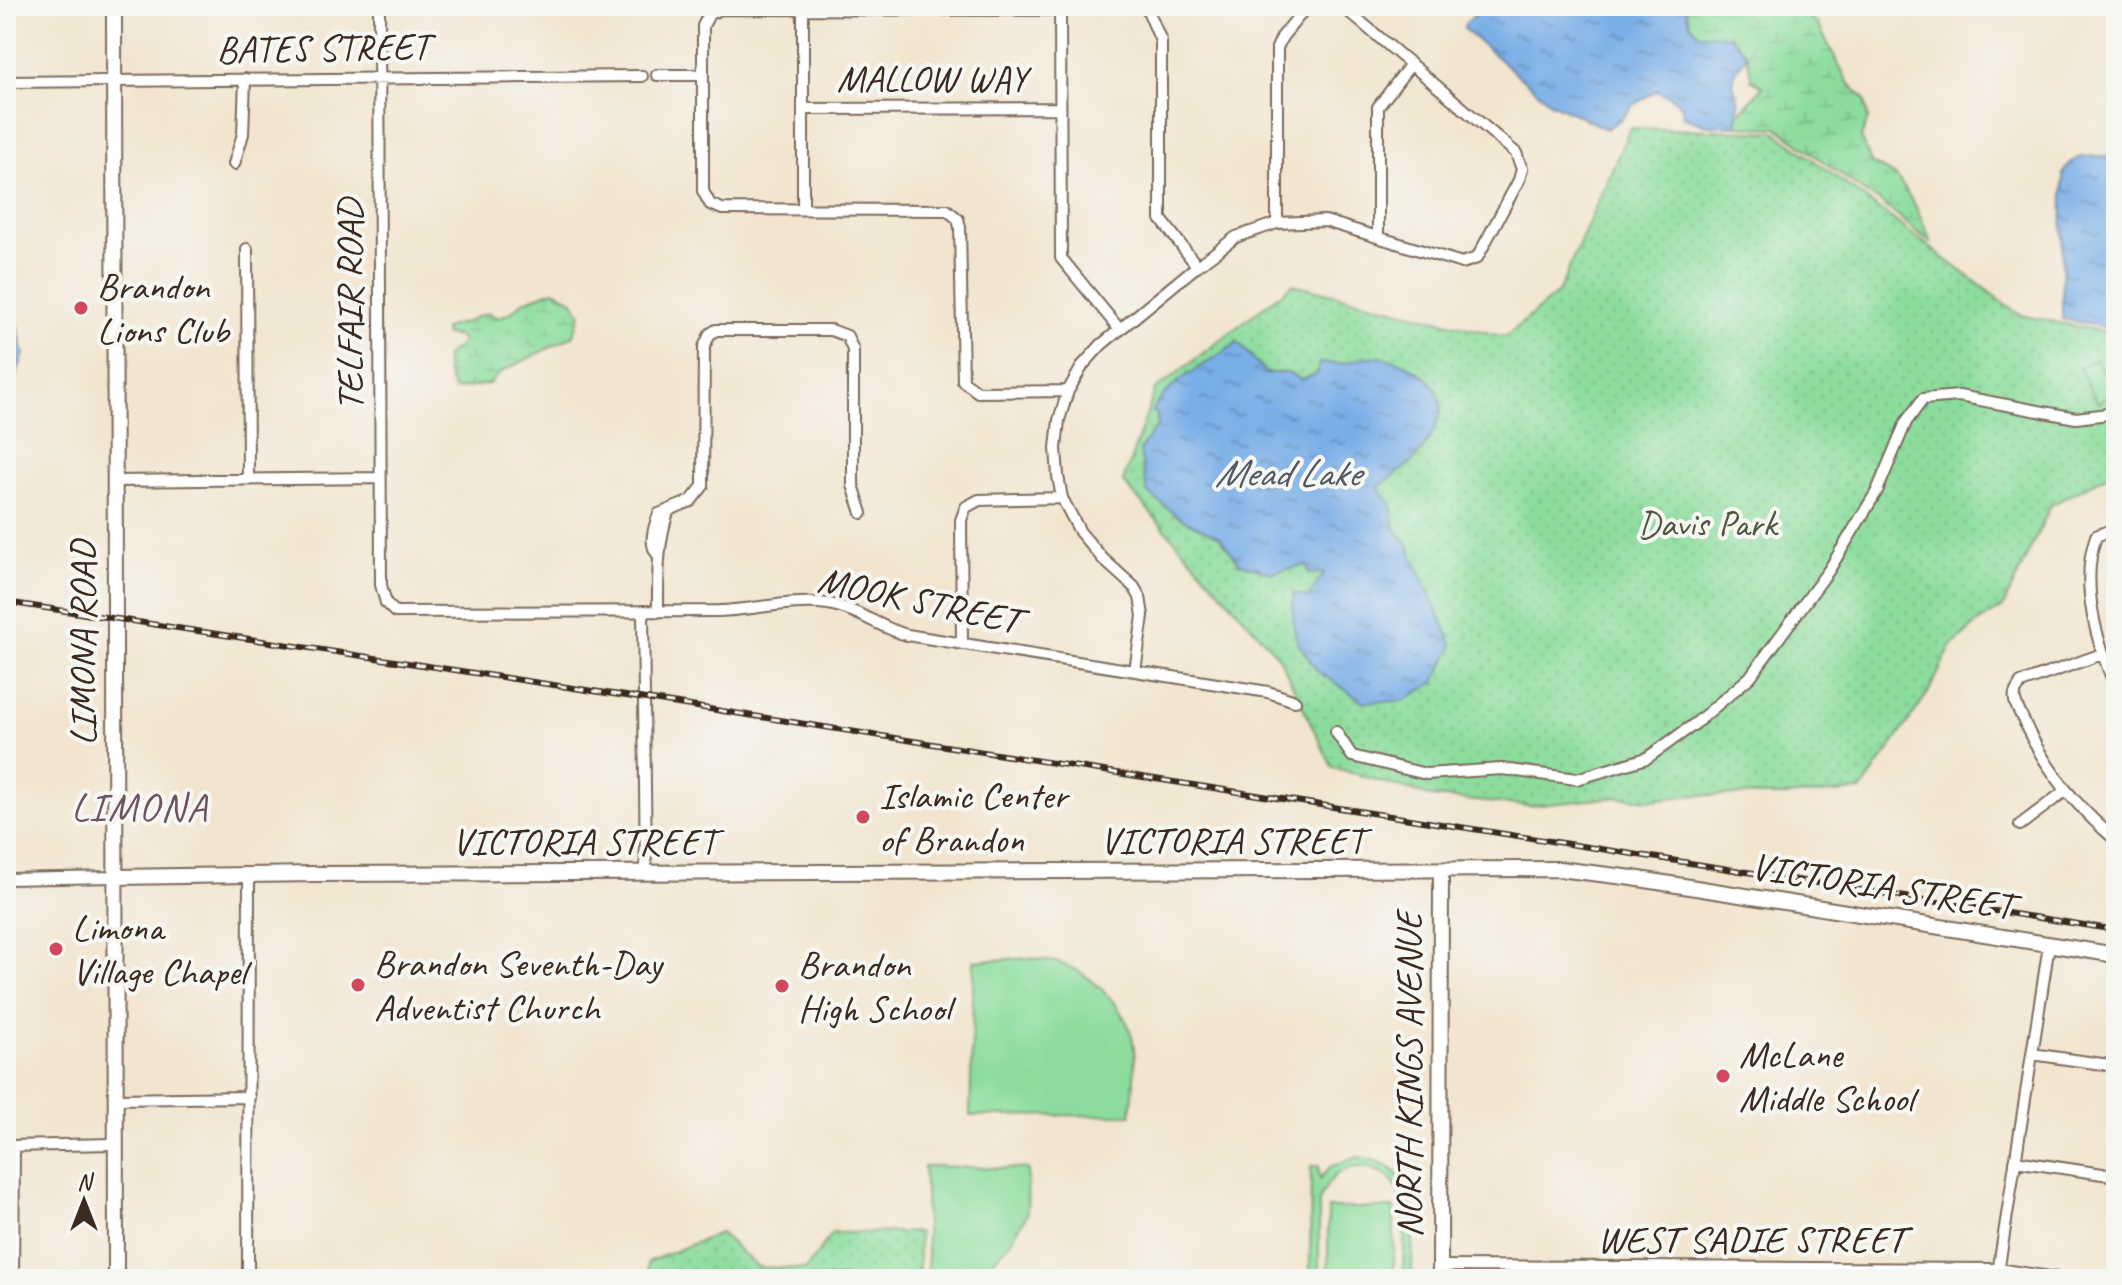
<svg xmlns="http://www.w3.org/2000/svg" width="2122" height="1285" viewBox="0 0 2122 1285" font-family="Caveat,sans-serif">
<defs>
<pattern id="wetland-marsh" width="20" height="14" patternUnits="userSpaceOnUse" patternTransform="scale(2)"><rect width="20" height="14" fill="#8cdd9d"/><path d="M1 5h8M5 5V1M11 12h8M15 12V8" fill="none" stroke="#7abe87"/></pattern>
<pattern id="park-dots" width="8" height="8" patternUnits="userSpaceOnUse" patternTransform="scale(2)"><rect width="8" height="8" fill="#8cdd9d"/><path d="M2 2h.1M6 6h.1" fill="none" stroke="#7abe87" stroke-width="1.8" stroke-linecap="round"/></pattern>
<pattern id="water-ripples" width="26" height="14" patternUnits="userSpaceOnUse" patternTransform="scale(2)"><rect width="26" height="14" fill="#79aee7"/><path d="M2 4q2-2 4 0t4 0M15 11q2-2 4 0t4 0" fill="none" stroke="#648ebb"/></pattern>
</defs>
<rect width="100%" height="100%" fill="#f6f6f2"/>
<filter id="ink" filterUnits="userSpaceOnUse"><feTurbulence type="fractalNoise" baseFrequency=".0125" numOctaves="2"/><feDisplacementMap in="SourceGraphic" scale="16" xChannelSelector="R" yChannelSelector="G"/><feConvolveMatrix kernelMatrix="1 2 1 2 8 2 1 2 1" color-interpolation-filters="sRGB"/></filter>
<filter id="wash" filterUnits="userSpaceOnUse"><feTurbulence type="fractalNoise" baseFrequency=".006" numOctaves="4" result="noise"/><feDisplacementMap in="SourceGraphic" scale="32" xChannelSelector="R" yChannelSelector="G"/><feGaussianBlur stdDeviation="1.8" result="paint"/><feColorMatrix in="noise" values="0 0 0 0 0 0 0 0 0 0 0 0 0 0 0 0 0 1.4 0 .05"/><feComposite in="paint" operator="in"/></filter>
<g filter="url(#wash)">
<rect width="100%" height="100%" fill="#f2e5cf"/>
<!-- wetland -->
<path fill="url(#wetland-marsh)" stroke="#64845e" stroke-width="2" d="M1685,6H1790L1817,23L1848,82L1865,99L1868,119L1861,137L1871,163L1896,176L1916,207L1932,244L1878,200L1871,197L1778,128L1736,126L1738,115L1763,86L1752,81L1747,55L1729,35H1699L1690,24Z
M554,290L571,299L581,313L573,336L501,372L489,384L454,390L446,371V356L461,345L462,341L457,336L445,335L444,329C452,324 456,325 464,323C474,320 478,314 490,313L496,318L510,313L524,301Z"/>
<!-- park -->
<path fill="url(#park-dots)" stroke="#64845e" stroke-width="2" d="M1630,128L1776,132L2020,315L2116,334V475H2108L2051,505L2003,607L1976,624L1951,647L1930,690L1861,791L1787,796L1695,795L1649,800L1619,797L1530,806L1433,797L1332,767L1279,657L1123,482L1155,390L1293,284L1505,337L1558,293Z
M919,1232V1279H648V1262L720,1233L758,1267L806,1269L832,1233Z"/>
<!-- pitch -->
<path fill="#8cdd9d" stroke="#64845e" stroke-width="2" d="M2096,359L2116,393L2097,402L2079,368Z
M1031,958C1041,960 1052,960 1062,964C1089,972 1123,1006 1131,1033C1138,1053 1133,1093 1131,1115L970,1116L974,961Z
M1355,1157C1426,1161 1411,1226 1412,1279H1403C1403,1255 1407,1220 1401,1198C1394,1171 1359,1157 1336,1175C1328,1182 1323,1191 1319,1201V1279H1310L1311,1166H1319L1320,1179L1330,1167Z
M924,1166L1028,1169L1027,1214L1010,1243L982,1272L963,1279H928Z
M1328,1208H1394V1279H1328Z"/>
<!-- water -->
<path fill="url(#water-ripples)" stroke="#5a6c82" stroke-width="2" d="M1485,6H1685L1690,24L1699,34L1729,35L1747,55L1735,72L1733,84L1739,102L1736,126L1708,125L1683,117L1682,107L1670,96L1656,91L1632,106L1621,119L1606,129L1551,103L1464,29V25Z
M2116,157V329L2062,319L2063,174C2074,150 2094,157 2116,157Z
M6,301L14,314L24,354L6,403Z
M1238,342L1266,373H1288L1302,380L1317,374L1319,363C1328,363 1341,365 1349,362C1362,358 1364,356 1379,357C1403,359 1442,379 1441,408C1440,422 1426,447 1417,457C1406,469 1390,477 1378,488L1391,503L1395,529L1408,545L1453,646L1435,682L1403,701L1364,702L1317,671L1298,643L1294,628L1293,593L1309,597L1324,573L1310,574L1306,565L1272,573L1239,563L1220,537L1180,518L1147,492L1140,450L1158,424L1157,414L1152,411C1172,378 1208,364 1238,342Z"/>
</g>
<g filter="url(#ink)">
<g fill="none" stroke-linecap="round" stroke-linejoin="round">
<!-- street casing -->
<g stroke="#7b6b5c" stroke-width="14">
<path id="street" d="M379,6L381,585L386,603L395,612C503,612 611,612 719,611C755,610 792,599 828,604C856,608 880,628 907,635L1268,692L1295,701
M1146,6L1161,41V219L1197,266
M577,7L578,6
M803,10V208
M1060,10L1061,258L1120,330
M657,75H703
M6,82L642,76
M803,109L1060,108
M234,164L243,134L245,79
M1277,223V48L1282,37L1307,6
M1378,235V107L1411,64
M247,249L248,479
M1068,391L978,392L963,381L960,227L958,219L947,210L722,209L710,204L703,191V26L709,14L721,9L1060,10L1090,6
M114,481L379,478
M2116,528L2096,536C2079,585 2097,643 2116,688
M658,555C648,544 654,527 659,514L691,501L703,486L704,347L710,334L716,330H831L847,336L853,350V485L862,513
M643,611L646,873
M658,612C658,577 657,545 668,512
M962,644L961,520L966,507L979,500L1062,498
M2102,654L2021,683C2020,685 2015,692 2015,694C2013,702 2019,711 2022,717C2043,767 2075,806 2116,840
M1135,671L1143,616L1140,597L1134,587L1103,559L1080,532L1062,498L1058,476L1056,448L1059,420L1068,391L1083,365L1101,345L1197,266L1236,237L1277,223L1325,221L1462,263L1477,258L1519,180L1522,169L1516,153L1342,6
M1336,732L1352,756L1426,774L1502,769L1577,779L1647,758L1696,723L1750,677L1829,570L1877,491L1906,422L1923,399L1959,396L2076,418L2116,413
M2020,825L2065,791
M6,879L115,877
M2032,1054L2116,1066
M116,1099L249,1097
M6,1146L116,1144
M2015,1161L2116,1176
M1440,1266L1999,1269L2062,1279
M13,1279L14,1146
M248,1279L249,874
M1997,1279L2049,945"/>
</g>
<!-- secondary casing -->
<g stroke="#7b6b5c" stroke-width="18">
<path id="secondary" d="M114,6L116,1279
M115,877L317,874L1559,869L1633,878L2116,955
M1440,1279L1441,870"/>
</g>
<!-- street -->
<use href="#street" stroke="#fff" stroke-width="10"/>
<!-- secondary -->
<use href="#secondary" stroke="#fff" stroke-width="14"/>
<!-- rail casing -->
<g stroke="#3b2a1e" stroke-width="6">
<path id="rail" d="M6,602L646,699L2116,930"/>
</g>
<!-- rail -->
<use href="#rail" stroke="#f6f6f2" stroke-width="3" stroke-dasharray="9" stroke-linecap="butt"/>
</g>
</g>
<!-- markers -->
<g fill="#d1495b" stroke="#f6f6f2" stroke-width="3">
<circle cx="81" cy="308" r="8"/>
<circle cx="863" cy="817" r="8"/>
<circle cx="56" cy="949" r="8"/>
<circle cx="358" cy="985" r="8"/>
<circle cx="782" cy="986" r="8"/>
<circle cx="1723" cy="1076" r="8"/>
</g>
<g text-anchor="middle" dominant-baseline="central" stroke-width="8" stroke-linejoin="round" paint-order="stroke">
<!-- street labels -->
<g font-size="38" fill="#3b2a1e" stroke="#f6f6f2">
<text transform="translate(323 48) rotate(-1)">BATES STREET</text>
<text x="932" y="78">MALLOW WAY</text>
<text transform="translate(349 305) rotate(-90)">TELFAIR ROAD</text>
<text transform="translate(919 600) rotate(12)">MOOK STREET</text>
<text transform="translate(82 643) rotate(-90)">LIMONA ROAD</text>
<text x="1232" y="840">VICTORIA STREET</text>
<text x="584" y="841">VICTORIA STREET</text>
<text transform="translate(1882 886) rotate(9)">VICTORIA STREET</text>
<text transform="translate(1408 1075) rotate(-90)">NORTH KINGS AVENUE</text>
<text x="1751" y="1239">WEST SADIE STREET</text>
</g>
<!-- poi labels -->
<g font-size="38" fill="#3b2a1e" stroke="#f6f6f2" text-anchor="start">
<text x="97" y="286">Brandon<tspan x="97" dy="44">Lions Club</tspan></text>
<text x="879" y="795">Islamic Center<tspan x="879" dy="44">of Brandon</tspan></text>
<text x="72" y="927">Limona<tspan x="72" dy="44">Village Chapel</tspan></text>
<text x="374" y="963">Brandon Seventh-Day<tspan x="374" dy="44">Adventist Church</tspan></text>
<text x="798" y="964">Brandon<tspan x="798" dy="44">High School</tspan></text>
<text x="1739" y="1054">McLane<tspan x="1739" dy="44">Middle School</tspan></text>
</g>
<!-- park labels -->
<g font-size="38" fill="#4f573e" stroke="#f6f6f2">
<text x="1707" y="523">Davis Park</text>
</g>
<!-- water labels -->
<g font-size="40" font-style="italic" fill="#515864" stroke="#f6f6f2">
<text x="1287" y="473">Mead Lake</text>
</g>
<!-- neighbourhood labels -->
<g font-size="40" letter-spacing="2" fill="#6e5362" stroke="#f6f6f2">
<text x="140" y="807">LIMONA</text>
</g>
</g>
<!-- margin -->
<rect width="2122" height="1285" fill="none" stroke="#f6f6f2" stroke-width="32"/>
<!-- north arrow -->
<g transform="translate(84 1201)" stroke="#f6f6f2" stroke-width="6" paint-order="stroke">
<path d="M0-6L14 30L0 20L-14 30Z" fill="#3b2a1e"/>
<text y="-12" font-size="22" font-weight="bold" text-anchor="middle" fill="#3b2a1e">N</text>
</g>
</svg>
